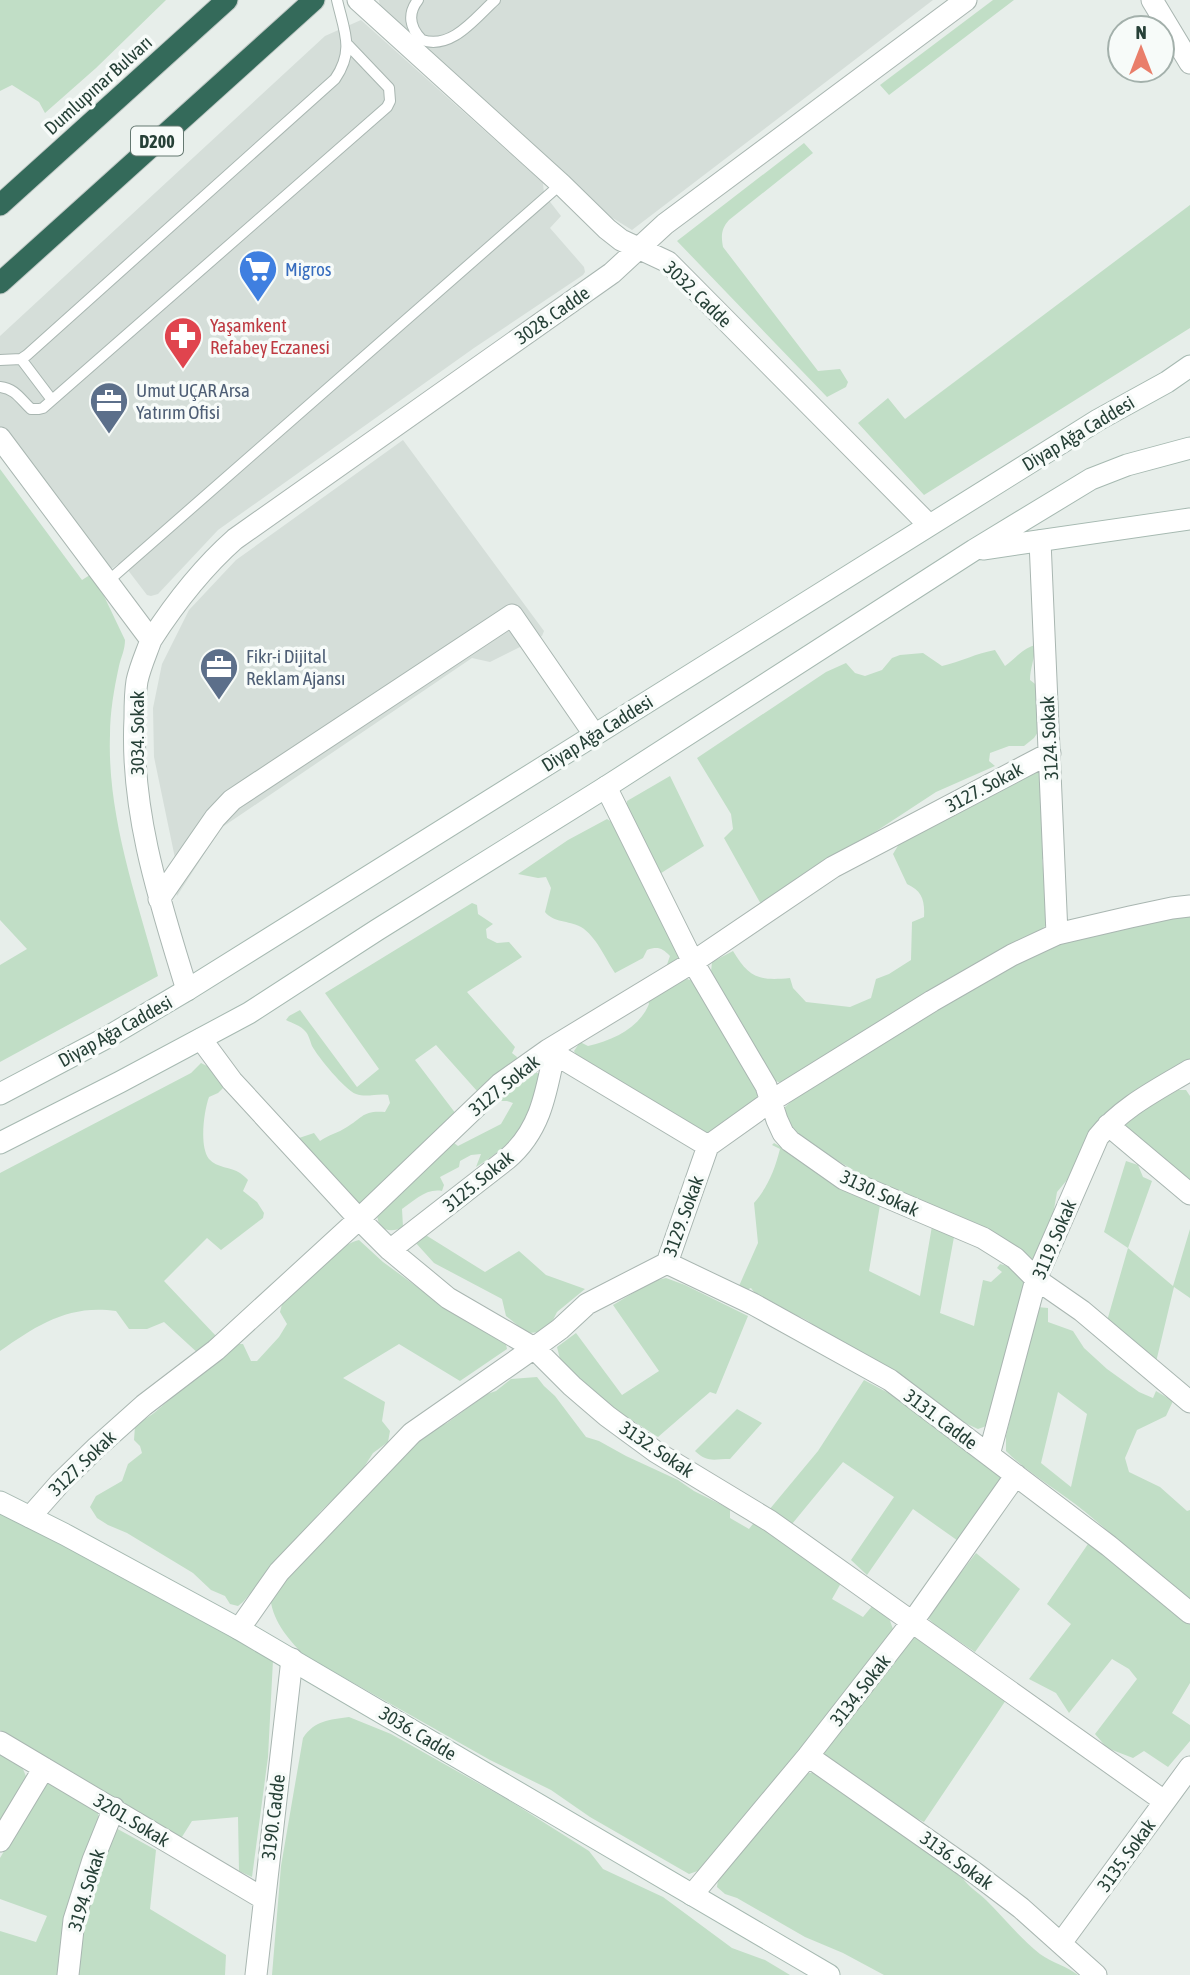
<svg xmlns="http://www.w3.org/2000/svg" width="1190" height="1975" viewBox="0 0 1190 1975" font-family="'Asap Condensed',sans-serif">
<rect width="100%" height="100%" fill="#e7eeea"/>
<!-- built -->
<path fill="#d5ded9" d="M379,0H933L632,230L611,217L380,7Z
M361,20L543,183L544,194L561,216L550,228L584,267L585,272L583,275L474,348L218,530L158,594L151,596L147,595L124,565L118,564L96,580L0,447V336L325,36Z
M403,440L544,631L542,636L490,662L472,658L221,828L177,896L169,867L175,858L154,757L153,708L162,664L189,610L236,560Z"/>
<!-- green -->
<path fill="#c1dec6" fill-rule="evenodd" d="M0,0H166L96,68L45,113L39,102L12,85L0,91Z
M993,0H1014L889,95L880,85Z
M804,143L813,153L729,220C721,229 721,236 723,247L818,371L840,369L848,382L846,387L827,397L677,241Z
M1190,205V328L924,495L858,423L888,398L905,419Z
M0,469L82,580L93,573L125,640C125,650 121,657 119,666C114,689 110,712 110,735C107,816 137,899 158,976L0,1062V965L27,949L0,920Z
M1035,645C1035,659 1030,668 1030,680L1039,687L1040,729L1034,738L1024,746H1009L990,753L989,761L995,766L936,792L762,906L724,838L733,829L731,814L697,758L826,672L846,663L855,673L865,676L882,670L892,658L900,655L923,653L942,666C960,662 977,653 995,650L1005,666C1016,658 1022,649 1035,645Z
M1039,767L1048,850L1042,860L1044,876L1048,879V924L1034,935L784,1084L770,1079L711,972L712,962L733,951C749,978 759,981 790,978L793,988L806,1002L850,1007L871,998L876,979L889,974L911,960L912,922L924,917C925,900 922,891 907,884L893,854L899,844L991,794L1018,782L1031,770Z
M670,776L704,846L658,875L626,810L627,801Z
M607,819L615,824L620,840L639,870L680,950L676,964L664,973L670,956C662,948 658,946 647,950L643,958L615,973C605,958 596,936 581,927C568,920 554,923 545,912L551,888L546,877L538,878L518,874L568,840Z
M472,903L477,905L478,914L493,924L486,929L487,938L497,943L509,942L522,957L467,992L515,1047L512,1053L517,1057L516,1063L477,1091L436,1045L415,1060L456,1114L363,1205L353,1203L299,1138L314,1133L320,1141C328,1135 338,1133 347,1127C362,1118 363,1110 385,1112L390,1103L388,1095C377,1093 367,1098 356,1094C345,1090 318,1057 312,1046C310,1041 309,1035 305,1031C301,1026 292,1023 286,1020L289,1016L300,1010L357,1087L379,1069L325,993Z
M1190,916V1064L1077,1168L1057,1192L1052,1221L1034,1258L1027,1261L887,1190L796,1136L787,1120L785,1107L793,1100L997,973L1065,942L1169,917Z
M687,979L697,982L759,1091L757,1098L719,1128L706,1135L578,1059L574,1051L580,1042L588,1046C614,1040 639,1028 649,1004L647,997Z
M201,1063L209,1067L224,1087L218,1093L209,1097C204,1111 199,1146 209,1159C217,1168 231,1167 240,1173C243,1175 246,1178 248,1180L243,1191L257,1202L264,1213L263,1218L221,1250L207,1238L164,1281L216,1336L215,1343L200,1355L164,1322L147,1329H129L116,1311C69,1304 37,1325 0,1351V1173L191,1073Z
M531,1071L540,1074C536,1092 531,1111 522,1127C516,1139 488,1160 476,1167L481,1154L471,1155L460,1161L459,1167L440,1177L444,1185L442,1191C426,1188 414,1201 402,1209L403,1227C390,1234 377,1230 377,1213L450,1140L458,1146L501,1124L513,1103L507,1101H498L496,1097Z
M1178,1090H1186L1190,1096V1185L1122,1123L1128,1118Z
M774,1143L880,1205L869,1271L920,1296L932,1226L954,1237L940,1313L974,1326L983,1280L991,1282L1002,1272L997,1268L1000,1264C1012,1267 1022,1273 1026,1286L989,1425L978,1429L967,1424L840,1342C835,1336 829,1334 822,1331C816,1328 813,1324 808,1321C789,1310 764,1308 751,1288L746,1290L739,1286L758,1243L754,1203C768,1187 775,1169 780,1149L772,1145Z
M1126,1161L1138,1165L1143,1177L1152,1181L1128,1248L1173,1286L1190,1229V1298L1174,1287L1156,1362L1107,1321L1128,1248L1104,1232Z
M424,1234L485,1272L519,1251L546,1275L585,1289L557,1312L552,1322L543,1332L527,1333L506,1316L502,1299L434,1263L415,1242Z
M359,1240L383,1262L420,1289L426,1288L505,1340L507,1349L460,1381L399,1344L343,1378L385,1402L382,1421L390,1431L388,1442L373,1453L359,1475L321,1511L243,1602L238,1606L230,1604L225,1596L211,1590L193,1573L127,1533L108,1525L97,1518L90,1507L96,1496L122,1481L128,1464L142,1453L140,1446L134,1440L135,1426L154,1413L234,1344H243L251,1361H257L279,1337L287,1324L280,1312C281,1308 282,1304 283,1301C290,1290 304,1282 314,1274C329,1262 339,1245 359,1240Z
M666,1278L685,1285L748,1316L716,1394L710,1392L658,1437L605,1403L561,1363L557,1347L576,1333L622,1395L659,1371L613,1305L653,1281Z
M1037,1307L1048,1308V1322L1073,1331L1084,1348L1107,1369L1139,1392L1153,1398L1156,1391L1173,1401L1166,1416L1137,1430L1125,1458L1129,1472L1160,1487L1187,1511L1190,1510V1606C1155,1573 1121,1541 1084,1511C1058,1490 1029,1474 1006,1451V1436ZM1058,1392L1087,1414L1071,1487L1041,1463Z
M537,1377L544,1386L555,1396L586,1437L599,1441L626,1456L678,1480L694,1491L730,1509V1518L749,1529L756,1520L841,1583L832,1599L863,1617L873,1605L889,1618L893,1629L709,1867L689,1874L590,1817L551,1790L490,1760L304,1655C287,1638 271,1619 270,1594L402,1456L430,1431L447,1423L487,1394L496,1391L511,1379Z
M864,1380L898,1398L1003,1474L961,1543L913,1509L867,1575L851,1560L894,1497L843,1462L792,1524L769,1510L818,1451Z
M737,1409L762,1423L730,1459C713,1459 708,1463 695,1451Z
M0,1512L78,1548L273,1660L268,1757L252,1877L239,1871L238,1817L192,1821L180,1840L0,1730Z
M1090,1541L1190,1622V1683L1172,1713L1190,1725V1741L1168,1767L1144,1751L1133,1758L1107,1748L1095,1734L1137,1679L1129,1669L1112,1659L1069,1713L1056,1693L1029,1679L1071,1624L1047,1604Z
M976,1553L1020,1589L975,1652L935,1625L929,1619L931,1611Z
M922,1637L1008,1697L924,1822L890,1805L822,1755L824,1749L911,1638Z
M349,1717L391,1734L510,1801L589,1851L603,1869L663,1897L732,1948L765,1960L790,1975H272L281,1866L303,1738C315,1720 329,1720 349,1717Z
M0,1753L23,1769L27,1779L0,1826Z
M806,1773H815L960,1873C965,1885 977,1891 986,1900C1004,1918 1020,1938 1040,1954C1052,1963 1067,1966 1078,1975H884L843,1953L805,1937L737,1898L725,1894L717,1887L718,1879Z
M46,1780L98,1813L99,1822L63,1975H0V1931L36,1942L47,1916L0,1899V1858Z
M114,1827L156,1850L150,1909L226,1955L225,1975H73L77,1930Z"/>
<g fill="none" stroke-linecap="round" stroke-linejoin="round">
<!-- lane casing -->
<g stroke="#a9b6b1" stroke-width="12">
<path id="lane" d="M418,0C407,14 410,28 422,40C452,50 475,18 495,0
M21,359L52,400
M0,360L21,359L27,355L335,79C355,50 344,31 337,0
M0,387C16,389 20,399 31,409H39L43,408L387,107L390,101L389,88L348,45
M107,582L561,184"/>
</g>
<!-- street casing -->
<g stroke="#a9b6b1" stroke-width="23">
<path id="street" d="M358,0L561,184L607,229L621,240L668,262L929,525
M1152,0L1190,63
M0,438L151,640C146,654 140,667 137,681C135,693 135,706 135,718C130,812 160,902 187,990
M1040,541L1057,934
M151,640C175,603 201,569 235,539L612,273L665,224L966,0
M606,787L693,962L766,1086L777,1120L783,1133L790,1141L844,1179L983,1238L1015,1258L1036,1279L1082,1311L1190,1402
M159,899L215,818L232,800L512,615L594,734
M201,1039L232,1081L359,1219L390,1250L448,1298L534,1348L572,1386L607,1416L656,1452L770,1521L1164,1801
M548,1050L708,1146
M1108,1125L1190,1194
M390,1250L507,1159C540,1131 546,1094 554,1054
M667,1263L753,1304L890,1380L1109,1546L1190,1613
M989,1455L1036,1279L1098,1137C1122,1107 1157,1090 1190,1070
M30,1517L60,1483L97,1447L144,1405L216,1350L359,1219L500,1084L548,1050L693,962L833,867L1050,753
M239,1629L279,1572L412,1433L534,1348L560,1329L587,1304L667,1263L708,1146L771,1101L932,1001L1012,955L1057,934L1130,917L1172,908L1190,906
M0,1742L264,1899
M808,1756L975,1873L1021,1908L1096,1975
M0,1841L44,1768
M692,1895L808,1756L913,1621L1016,1475
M1061,1943L1190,1767
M68,1975L74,1920L93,1860L114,1808
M256,1975L292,1659"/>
</g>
<!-- secondary casing -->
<g stroke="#a6b9b1" stroke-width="23">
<path id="secondary" d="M983,549L1190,519
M0,1094L106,1038L187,990L1098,420L1167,382L1190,366
M0,1143L120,1082L249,1013L377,930L606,787L974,550L1091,479L1127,465L1190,448
M0,1502L64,1534L239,1629L829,1975"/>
</g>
<!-- highway casing -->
<g stroke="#c2cac7" stroke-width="23">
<path id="highway" d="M0,205L227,0
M0,283L314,0"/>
</g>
<!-- lane -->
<use href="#lane" stroke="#fff" stroke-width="10"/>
<!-- street -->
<use href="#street" stroke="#fff" stroke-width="21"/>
<!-- secondary -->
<use href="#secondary" stroke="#fff" stroke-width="21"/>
<!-- highway -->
<use href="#highway" stroke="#346a5a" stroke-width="21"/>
</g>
<!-- icons -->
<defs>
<g id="supermarket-pin" transform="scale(2.0125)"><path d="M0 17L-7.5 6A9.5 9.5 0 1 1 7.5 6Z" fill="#3f7fe0" stroke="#f7fbf9"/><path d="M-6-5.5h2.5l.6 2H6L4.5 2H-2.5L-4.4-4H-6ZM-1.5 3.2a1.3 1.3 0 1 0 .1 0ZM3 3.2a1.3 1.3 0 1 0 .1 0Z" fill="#fff"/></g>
<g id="pharmacy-pin" transform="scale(2.0125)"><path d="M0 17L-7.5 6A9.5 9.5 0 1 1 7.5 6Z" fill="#e0444e" stroke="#f7fbf9"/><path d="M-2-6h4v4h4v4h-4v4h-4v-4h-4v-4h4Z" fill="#fff"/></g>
<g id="office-pin" transform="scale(2.0125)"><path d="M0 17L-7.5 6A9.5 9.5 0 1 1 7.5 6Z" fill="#5c6f8a" stroke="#f7fbf9"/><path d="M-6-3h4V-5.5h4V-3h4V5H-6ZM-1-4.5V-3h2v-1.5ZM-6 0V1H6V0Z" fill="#fff"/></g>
</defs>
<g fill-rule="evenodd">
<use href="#supermarket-pin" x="258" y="269"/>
<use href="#pharmacy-pin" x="183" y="336"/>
<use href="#office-pin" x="109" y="401"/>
<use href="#office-pin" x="219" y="667"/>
</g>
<g text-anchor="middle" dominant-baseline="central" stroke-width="7" stroke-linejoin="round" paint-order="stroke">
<!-- shield labels -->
<rect fill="#f7fbf9" stroke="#657871" stroke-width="2" x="131" y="126.5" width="52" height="29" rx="5"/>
<g font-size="18" font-weight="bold" fill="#264037">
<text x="157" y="141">D200</text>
</g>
<!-- street labels -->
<g font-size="19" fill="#264037" stroke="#f7fbf9">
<text transform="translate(98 85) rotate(-42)">Dumlupınar Bulvarı</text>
<text transform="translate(698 294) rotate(44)">3032. Cadde</text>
<text transform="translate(552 315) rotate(-35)">3028. Cadde</text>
<text transform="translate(1078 433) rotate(-31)">Diyap Ağa Caddesi</text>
<text transform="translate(137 733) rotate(-90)">3034. Sokak</text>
<text transform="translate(597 733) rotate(-32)">Diyap Ağa Caddesi</text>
<text transform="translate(1049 738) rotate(-93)">3124. Sokak</text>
<text transform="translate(984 787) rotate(-28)">3127. Sokak</text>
<text transform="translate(115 1031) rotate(-29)">Diyap Ağa Caddesi</text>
<text transform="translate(504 1085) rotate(-39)">3127. Sokak</text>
<text transform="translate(478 1181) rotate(-39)">3125. Sokak</text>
<text transform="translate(880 1193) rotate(25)">3130. Sokak</text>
<text transform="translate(683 1216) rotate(-70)">3129. Sokak</text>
<text transform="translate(1054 1239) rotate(-67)">3119. Sokak</text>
<text transform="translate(941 1419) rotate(37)">3131. Cadde</text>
<text transform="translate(657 1449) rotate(34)">3132. Sokak</text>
<text transform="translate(82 1463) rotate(-44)">3127. Sokak</text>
<text transform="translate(860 1690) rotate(-52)">3134. Sokak</text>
<text transform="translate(418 1733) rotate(31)">3036. Cadde</text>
<text transform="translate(273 1817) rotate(-83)">3190. Cadde</text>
<text transform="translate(132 1820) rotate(31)">3201. Sokak</text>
<text transform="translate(1126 1855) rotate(-54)">3135. Sokak</text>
<text transform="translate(957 1860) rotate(36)">3136. Sokak</text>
<text transform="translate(86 1890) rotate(-73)">3194. Sokak</text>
</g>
<!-- shop labels -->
<g font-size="19" fill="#366cbe" stroke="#f7fbf9" text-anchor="start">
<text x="285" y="269">Migros</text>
</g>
<!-- health labels -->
<g font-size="19" fill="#be3a42" stroke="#f7fbf9" text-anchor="start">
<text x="210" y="325">Yaşamkent<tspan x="210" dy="22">Refabey Eczanesi</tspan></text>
</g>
<!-- service labels -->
<g font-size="19" fill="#4e5e75" stroke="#f7fbf9" text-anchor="start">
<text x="136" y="390">Umut UÇAR Arsa<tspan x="136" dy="22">Yatırım Ofisi</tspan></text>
<text x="246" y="656">Fikr-i Dijital<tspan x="246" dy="22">Reklam Ajansı</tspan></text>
</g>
</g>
<!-- north arrow -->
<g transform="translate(1141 49)"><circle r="33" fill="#f7fbf9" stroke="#a3b0ab" stroke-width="2"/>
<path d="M0-5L12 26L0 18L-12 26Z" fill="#e97e6a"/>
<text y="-10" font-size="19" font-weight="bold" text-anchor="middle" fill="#264037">N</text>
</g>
</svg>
